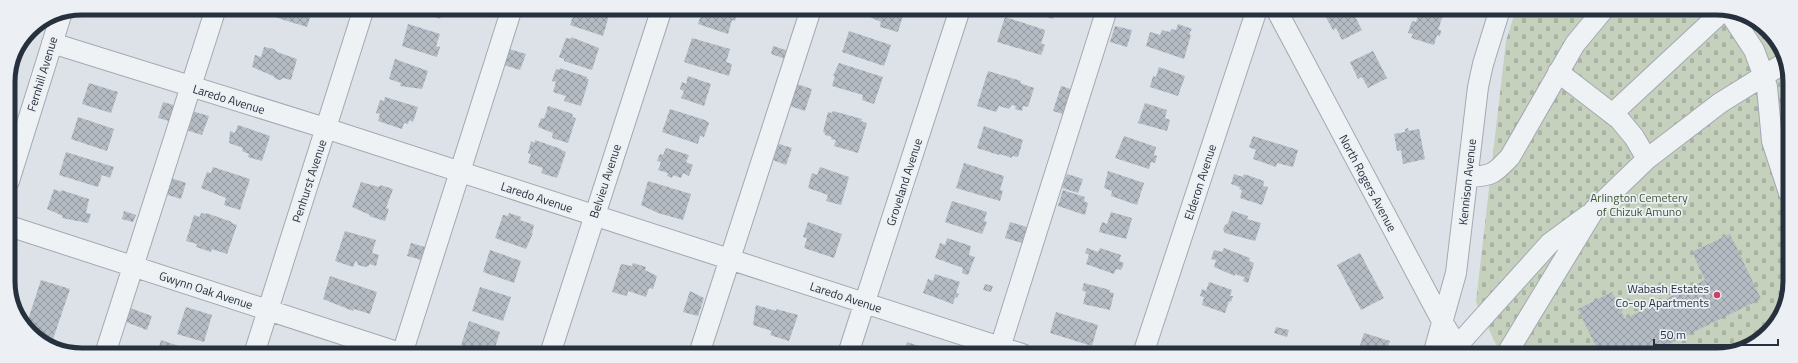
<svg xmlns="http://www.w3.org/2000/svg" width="1798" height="363" viewBox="0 0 1798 363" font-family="'Titillium Web',sans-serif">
<defs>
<pattern id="cemetery-stones" width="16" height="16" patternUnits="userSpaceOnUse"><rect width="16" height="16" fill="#c5d0bd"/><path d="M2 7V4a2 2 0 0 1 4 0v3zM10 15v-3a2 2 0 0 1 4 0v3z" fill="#a9b3a3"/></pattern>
<pattern id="building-cross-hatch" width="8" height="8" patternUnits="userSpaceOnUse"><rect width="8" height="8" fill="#b4bbc3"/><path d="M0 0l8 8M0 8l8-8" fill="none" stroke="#9299a0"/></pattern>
</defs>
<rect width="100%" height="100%" fill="#dce2e7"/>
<!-- cemetery -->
<path fill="url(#cemetery-stones)" d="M1516,9H1731L1768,29L1789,67V296L1765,337L1721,355H1501L1476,302L1506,41Z"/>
<!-- building -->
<path fill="url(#building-cross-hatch)" d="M270,8H313L307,27L268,15Z
M411,8H444L440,19Z
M576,8H600L610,12L603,36L570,25Z
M703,9H729L738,12L735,21L732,20L728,34L698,24Z
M867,9H905L898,32L880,27L881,22L865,15Z
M1021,9H1053L1056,10L1053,19Z
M1334,9H1351L1362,30L1342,40L1336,28L1333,30L1324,14Z
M1420,9L1443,15L1438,30H1441L1440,36L1437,35L1434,45L1411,38L1413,34L1408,33L1412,21L1416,22Z
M1005,17L1045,30V32L1041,43L1045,45L1041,55L997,42Z
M408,24L440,34L436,46L440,47L437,57L402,46Z
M1178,24L1192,29L1189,34L1191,35L1184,59L1146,46L1150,32L1160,35L1162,30L1170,32L1171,29L1176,30Z
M1115,26L1132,30L1127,47L1110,42Z
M849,31L891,45L884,66L842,52Z
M571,37L599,48L592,70L564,61V59L559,57L566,38L571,39Z
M692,38L730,49L726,62L732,64L729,76L684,62Z
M773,46L789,51L786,59L771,54Z
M264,47L274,49L277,52L297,59L291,80L283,78L280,80L276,79L273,76L252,67L255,55L261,57Z
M509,49L526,54L520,70L504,65Z
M1373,51L1387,78L1368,88L1362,77L1358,79L1350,62Z
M395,59L428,71L422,89L400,86L401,83L389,79Z
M839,63L883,77L874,104L862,100L863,95L832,86L835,76H833Z
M1159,67L1185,76L1178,96L1150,87L1153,76L1156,77Z
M560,68L587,77L586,79H589L581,106L564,101L566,96L553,92L556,82L552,81L556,69L559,70Z
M988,71L1021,81L1020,83L1034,88L1028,107L1023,106L1022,111L1015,109L1016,106L1012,105L1009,109L999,106L996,112L977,106Z
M688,76L711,84L704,106L681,98L684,91L680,89L682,82L686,84Z
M89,83L118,92L111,113L82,104Z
M797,84L812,89L805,111L790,106Z
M1061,86L1077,91L1069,116L1053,111Z
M385,97L418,107L413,122L409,120L408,124L404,123L402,129L378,121L380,114L376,113L380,100L384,101Z
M163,102L177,106L173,122L158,118Z
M1145,103L1167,110L1165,118L1170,120L1167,131L1138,123Z
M548,106L573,114L572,117L576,118L568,143L552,138L553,133L538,127L541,118L544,119Z
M670,109L705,120L709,123L704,137L700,136L698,144L662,132Z
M192,111L209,116L202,135L186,130Z
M833,111L862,119L861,121L867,123L858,153L834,146L836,140L831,139L832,137L825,135V133L823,132L828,112L832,113Z
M78,117L114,129L107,151L71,139Z
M238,125L270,136L262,161L248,157L249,154L242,151L243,148L229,143L230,131L235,133Z
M984,126L1023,140L1018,157L1012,156V158L1000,154L999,155L977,148Z
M1789,127V158L1777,132Z
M1408,128L1409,131L1419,129L1425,159L1403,164L1401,150L1397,151L1394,134L1405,132V129Z
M1124,136L1156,147L1154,155L1157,156L1155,163L1151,162L1149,169L1115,158Z
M1253,136L1298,150L1293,167L1277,163L1276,167L1253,159L1256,150L1249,147Z
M535,140L561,149V150L566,152L557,178L541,173L543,168L528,163L531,154L528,153L531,141L535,143Z
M779,144L792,148L786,165L773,160Z
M666,148L689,155L686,162L693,165L689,176L683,173L681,178L673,175L672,178L667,176L668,173L658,170L661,162L657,161L660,154L663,155Z
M66,152L114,167L110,178L102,175L98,187L59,175Z
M964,163L1004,176L1000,190L1003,191L1000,201L956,188Z
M213,167L250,179L240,210L224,205L226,198L201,188L207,172L211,173Z
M820,167L849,177L841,205L826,201L828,195L808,188L812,173L817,175Z
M1108,171L1144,183L1137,205L1111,196L1112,191L1104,188Z
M1067,174L1083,179L1078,193L1062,188Z
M1234,174L1243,177L1244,174L1264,181L1263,186L1268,187L1262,205L1240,198L1242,190L1239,189L1240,187L1231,184Z
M171,178L186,183L181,199L165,194Z
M648,181L691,194L683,220L658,213L641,205Z
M361,182L379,187L380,185L393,189L386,208L389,209L385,221L369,216L370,215L352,207Z
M54,189L61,192V190L89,199L86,213L91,214L88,223L62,218L63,216L47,209Z
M1063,190L1085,197L1084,201L1088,203L1085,215L1058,206Z
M952,201L987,212L984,221L987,222L982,234L945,222Z
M124,211L136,215L133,222L122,219Z
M1232,211L1248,216L1247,219L1261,223L1255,241L1225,233L1223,229L1225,225L1228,223Z
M1111,212L1132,218L1126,239L1099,232L1102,222L1107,224Z
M201,213L206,214V213L232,222L231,223L237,225L227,254L212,249L211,252L196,247L197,244L186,241L194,215L200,217Z
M509,213L521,217L520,220L534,225L532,233H533L526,249L495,238L503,215L508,216Z
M808,222L842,234L834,258L804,248L807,238L803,237Z
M1010,222L1027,227L1022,243L1005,238Z
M345,231L376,240L372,253L379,255L376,266L369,264V266L365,267L358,265L356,260L353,267L335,261Z
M1730,234L1761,299L1647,355H1600L1578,309L1612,292L1625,319L1705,280L1692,252Z
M947,238L971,246L969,255L975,257L968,275L962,273L963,268L935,258L940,243L945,245Z
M411,243L425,247L422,260L407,256Z
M1087,248L1098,252L1100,248L1121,255L1119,261L1124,263L1121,270L1116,269L1114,274L1086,264L1089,255L1085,253Z
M1224,248L1250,258L1249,261L1254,263L1248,283L1243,281L1245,275L1243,277L1235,274V276L1214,267L1216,260L1211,259L1214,250L1222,252Z
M490,250L521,261L514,283L483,272Z
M1360,253L1384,298L1361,310L1337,265Z
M633,263L646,267L645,270L657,276L653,289L649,288L646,297L628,291L627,296L612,292L621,264L632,266Z
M935,274L960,282L956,293L959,294L957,298L955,297L953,304L923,293L928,279L933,281Z
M330,276L377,292L370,314L354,309L353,311L323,299Z
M41,280L70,289L51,345L30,334L26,326Z
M1209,282L1232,290L1230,296H1233L1231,302L1229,301L1225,313L1202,305L1204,297L1200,296L1202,289L1206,291Z
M1084,283L1110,290L1109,292L1114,293L1110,310L1083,304L1086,292L1082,290Z
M985,284L993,286L991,292L983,290Z
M480,287L511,297L503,321L472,311Z
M690,291L704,298L698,316L683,312Z
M756,305L776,311V309L798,315L789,341L770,335L772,331L753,325Z
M186,307L212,315L204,342L177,334Z
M130,308L152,316L147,330L126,322Z
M1056,312L1098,325L1092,346L1050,333Z
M469,321L500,332L493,354H487L461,345Z
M1276,327L1289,330L1287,337L1274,333Z
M1364,333L1390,341L1385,355H1357Z
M161,340L200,353V354H157Z
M907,342L943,354H903Z
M1184,350L1202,354H1183Z"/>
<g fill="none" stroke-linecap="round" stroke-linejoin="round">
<!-- minor casing -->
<g stroke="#a2a9b1" stroke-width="22">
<path id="minor" d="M1276,9L1443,323L1463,355
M1727,9L1754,50L1763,74L1767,87L1772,141L1789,193
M52,43L325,128L1022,354
M1558,72L1619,119L1634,137L1647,159
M1612,114L1725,9
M1468,177C1492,176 1494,174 1510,157L1575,44L1604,9
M9,181L62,12
M9,226L403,354
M1457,346L1550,243L1588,215
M105,354L216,8
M254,354L364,8
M402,354L512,8
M550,354L662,8
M699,354L811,9
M848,354L960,9
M998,354L1107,9
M1143,354L1257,9
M1433,355L1456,273L1478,87L1483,64L1500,9
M1506,355L1594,210L1647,159L1720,103L1786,62"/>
</g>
<!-- minor -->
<use href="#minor" stroke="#eff2f5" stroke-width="20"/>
</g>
<!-- markers -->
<circle fill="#cd3f66" stroke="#ecf0f4" stroke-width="1.5" cx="1717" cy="295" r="4"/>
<g text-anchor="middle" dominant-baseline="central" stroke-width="3.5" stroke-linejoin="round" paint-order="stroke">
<!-- street labels -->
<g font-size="12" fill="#26313d" stroke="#ecf0f4">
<text transform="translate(42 74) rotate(-73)">Fernhill Avenue</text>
<text transform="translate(229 99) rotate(17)">Laredo Avenue</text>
<text transform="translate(309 181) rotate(-72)">Penhurst Avenue</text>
<text transform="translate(605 181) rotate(-72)">Belvieu Avenue</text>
<text transform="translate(904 182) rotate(-72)">Groveland Avenue</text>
<text transform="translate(1200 182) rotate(-72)">Elderon Avenue</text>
<text transform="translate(1467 182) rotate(-84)">Kennison Avenue</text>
<text transform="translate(1368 183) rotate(62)">North Rogers Avenue</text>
<text transform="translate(537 197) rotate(18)">Laredo Avenue</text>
<text transform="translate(206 290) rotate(18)">Gwynn Oak Avenue</text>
<text transform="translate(846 297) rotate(18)">Laredo Avenue</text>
</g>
<!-- park labels -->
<g font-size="12" fill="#3f5833" stroke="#ecf0f4">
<text x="1639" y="197">Arlington Cemetery<tspan x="1639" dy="14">of Chizuk Amuno</tspan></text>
</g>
<!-- poi labels -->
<g font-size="12" fill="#26313d" stroke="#ecf0f4" text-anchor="end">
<text x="1709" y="288">Wabash Estates<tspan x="1709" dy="14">Co-op Apartments</tspan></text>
</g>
</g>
<!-- crop -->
<path d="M0 0H1798V363H0ZM82 15H1716A67 67 0 0 1 1783 82V281A67 67 0 0 1 1716 348H82A67 67 0 0 1 15 281V82A67 67 0 0 1 82 15Z" fill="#ecf0f4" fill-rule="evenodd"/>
<path fill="none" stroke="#26313d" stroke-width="5" d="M82 15H1716A67 67 0 0 1 1783 82V281A67 67 0 0 1 1716 348H82A67 67 0 0 1 15 281V82A67 67 0 0 1 82 15Z"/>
<!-- scale -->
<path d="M1654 339v6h124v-6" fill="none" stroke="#26313d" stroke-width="2"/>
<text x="1660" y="339" font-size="12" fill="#26313d" stroke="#ecf0f4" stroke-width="3" paint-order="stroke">50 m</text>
</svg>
